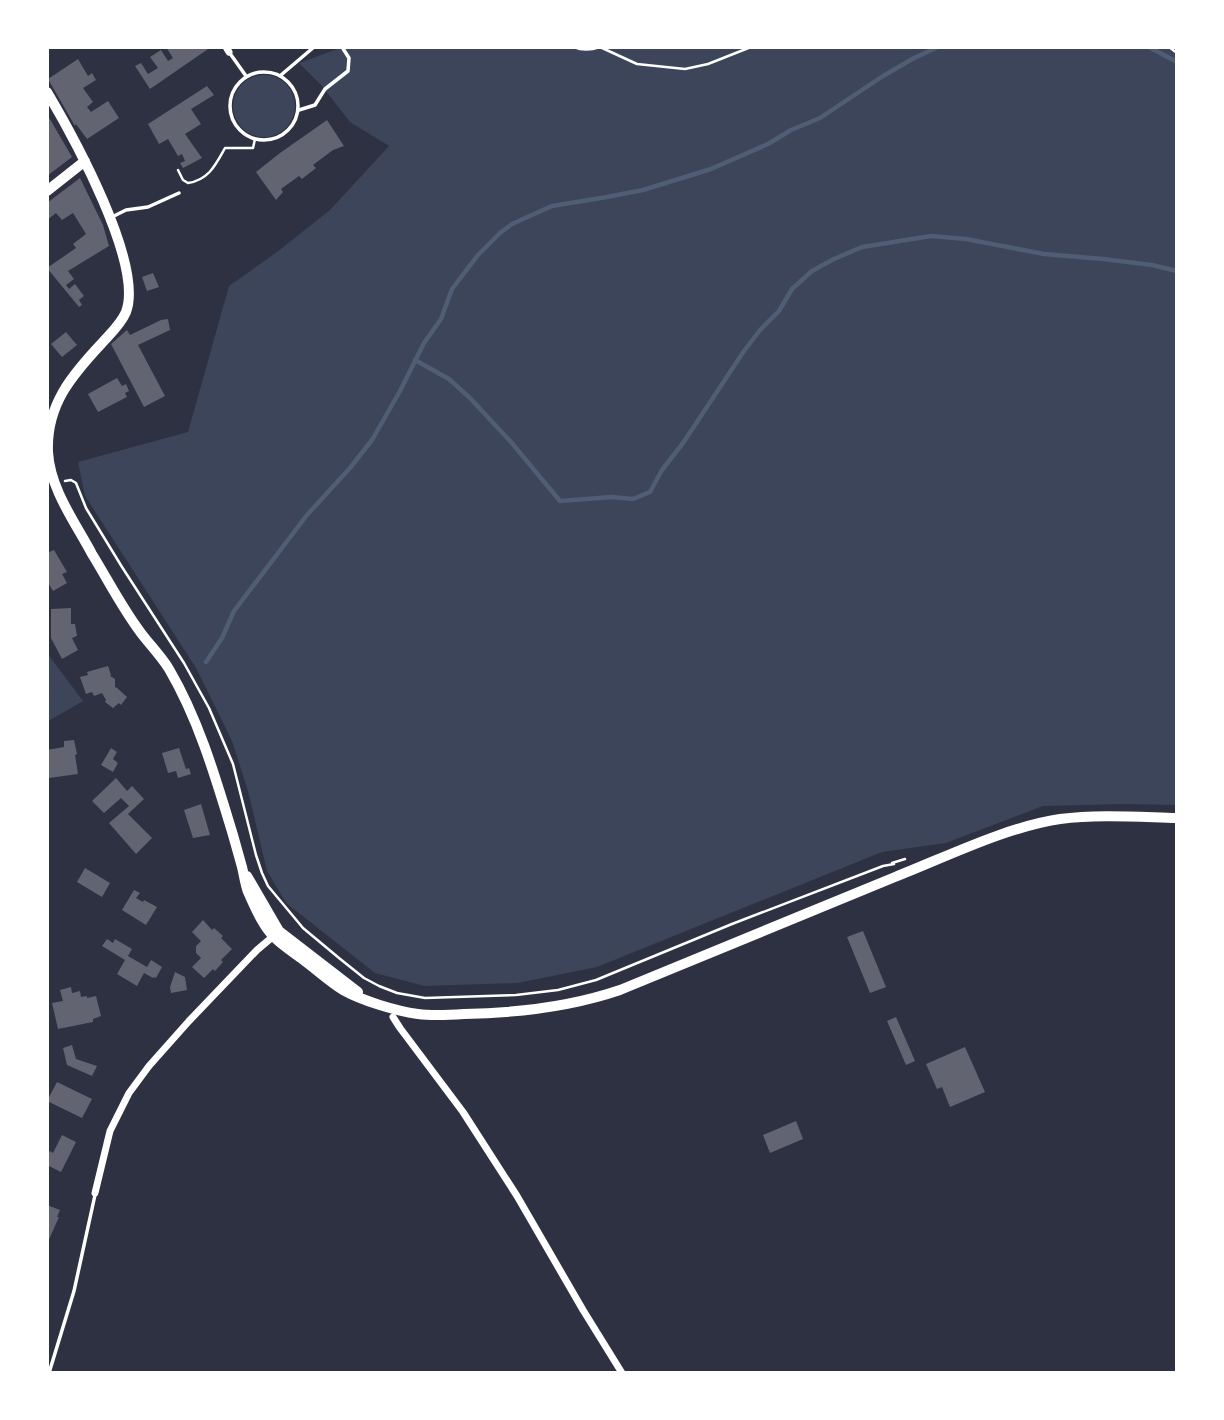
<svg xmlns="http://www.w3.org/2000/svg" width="1224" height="1420" viewBox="0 0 1224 1420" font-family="'PT Sans',sans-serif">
<rect width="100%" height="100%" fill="#2d3142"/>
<!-- green -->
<path fill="#3c4559" d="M343,47H1177V805L1124,804L1043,806L946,843L882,852L597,967L518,983L424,986L375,973L286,903L267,871L248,791L232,741L196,668L85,496L78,462L188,432L229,286L277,252L330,210L389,146L350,122L322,86L299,63Z
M233 106a31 31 0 1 1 62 0a31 31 0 1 1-62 0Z
M47,653L83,701L47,722Z"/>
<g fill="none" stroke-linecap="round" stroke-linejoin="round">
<!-- stream -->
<path stroke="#4f5d75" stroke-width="4.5" d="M1149,47L1177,62
M415,360L449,379L470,398L511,442L560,501L612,497L633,499L650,492L662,470L683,443L744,351L760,330L779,311L792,289L812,271L834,259L862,247L931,236L966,239L1044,254L1103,259L1152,265L1177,271
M206,662L222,638L234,611L307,515L350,468L372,440L400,391L424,343L441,319L452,289L478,255L500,233L512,224L552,206L607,197L643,190L711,169L768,144L791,130L820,118L883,76L914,58L938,47"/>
</g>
<!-- building -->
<path fill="#626471" d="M166,47L182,48L211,47L150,89L135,66L141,63L148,74L158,68L150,57L161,50L168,61L173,58Z
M78,59L88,76L92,73L96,80L83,88L93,102L87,107L91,112L108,101L119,118L87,139L76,124L75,126L48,79Z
M207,86L214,95L191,109L201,124L185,134L202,158L183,168L180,163L185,161L182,154L178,156L168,139L159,144L148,124Z
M47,114L72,157L47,176Z
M327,120L344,146L333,150L313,165L316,168L302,179L299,176L281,189L283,192L276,200L256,172L280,153Z
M80,178L103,225L109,246L68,271L74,279L66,285L69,289L75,284L84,296L79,300L82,305L79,307L47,268L76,248L73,244L86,234L73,213L62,220L56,213L47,220V203Z
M153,273L159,287L147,291L142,277Z
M168,319L170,330L138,345L165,396L144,407L111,344L127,330L130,335L161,320Z
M66,332L77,345L62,357L51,344Z
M117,378L122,386L126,384L129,391L125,393L127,397L98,412L88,394Z
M54,550L67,572L62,574L67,583L53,591L47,581V553Z
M71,608V624H75L77,636L72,638L78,650L62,659L51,638V609Z
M108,666L111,675L110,676L115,679V688L116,687L127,697L121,705L119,703L113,708L105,702L106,700L102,693L94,696L92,692L86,694L80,677L88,675L87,672Z
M74,740L77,754L75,755L78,774L49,778L47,750L64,747V741Z
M111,748L117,752L113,759L118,763L113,772L101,765Z
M179,748L186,769L189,768L191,774L178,778L176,771L168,773L162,753Z
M116,778L127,791L132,786L144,799L128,814L152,838L136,854L109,823L129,806L121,798L104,813L92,801Z
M201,804L210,835L193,838L184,810Z
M85,868L110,883L102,897L77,882Z
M134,890L140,893L136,898L143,902L144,900L157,907L146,925L122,910Z
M203,920L212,930L214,928L223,936L221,938L232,949L221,960L223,962L215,971L213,969L204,978L192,967L201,958L196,953V946L201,941L192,932Z
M863,931L886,987L870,993L847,937Z
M107,939L113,943L115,939L132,949L128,956L147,967L151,960L162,967L156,978L154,977L153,978L144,973L137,986L117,974L125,960L102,946Z
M175,972L185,977L187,990L171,993L170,987Z
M71,987L72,993L80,991L81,997L87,996V998L96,996L101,1016L93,1019V1022L58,1029L52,1003L63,1001L60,990Z
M896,1017L915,1061L906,1065L887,1021Z
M72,1045L76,1059L97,1066L92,1076L67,1065L63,1048Z
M965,1047L985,1092L950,1107L942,1087L937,1089L926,1064Z
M57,1082L92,1099L82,1118L47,1101Z
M796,1121L803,1139L770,1153L763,1135Z
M62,1135L76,1142L61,1172L47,1165V1156L50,1151L53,1153Z
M47,1205L60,1210L57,1217H59L47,1244Z"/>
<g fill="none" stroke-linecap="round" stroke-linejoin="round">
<!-- path -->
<path stroke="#fff" stroke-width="2.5" d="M574,47C583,51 591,50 600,47L637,64L685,69L708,64L751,47
M1169,47L1177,53
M178,170L183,180L188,183C209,180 216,164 225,148H253L255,139
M65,481L71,480L76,483L86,508L122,567L184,663L209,708L233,764L256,855L262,873L268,886L303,928L339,958L364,978L379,986L397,993L425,998L516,995L558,990L596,980L732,924L883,866L894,864
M892,863L905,859"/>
<!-- service -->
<path stroke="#fff" stroke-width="3.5" d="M229,52L246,76
M230 106a34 34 0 1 1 68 0a34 34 0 1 1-68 0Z
M281,75L314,47
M299,110L315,105L325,89L348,71L349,58L342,47
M112,217L126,210L148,207L179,193
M49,1373L74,1291L95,1195"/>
<!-- minor -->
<path stroke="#fff" stroke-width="7" d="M226,47L229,52
M393,1017L400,1028L463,1112L517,1196L583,1310L622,1373
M95,1193L110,1131L129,1093L149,1066L189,1021L257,950L276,934"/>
<!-- tertiary -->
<path stroke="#fff" stroke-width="10" d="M47,92C73,136 144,264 126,312C121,324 110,334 102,343C72,375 46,405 48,452C50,489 75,522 92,554C108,580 122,608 141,633C150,645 161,656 169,669C199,720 216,779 233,835C236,846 239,856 242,867C244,875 245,884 248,892C255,907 263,927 275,938C284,947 296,954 306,962C318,971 330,982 343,990C363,1001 396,1011 418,1014C433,1016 449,1015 464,1014C518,1013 570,1007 620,990C712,952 804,915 895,877C946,857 1006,827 1060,819C1098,814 1138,817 1177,818
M47,191L85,161
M247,876L279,931L358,992"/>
</g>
<!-- border -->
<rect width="1224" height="1420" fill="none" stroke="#ffffff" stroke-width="98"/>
</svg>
